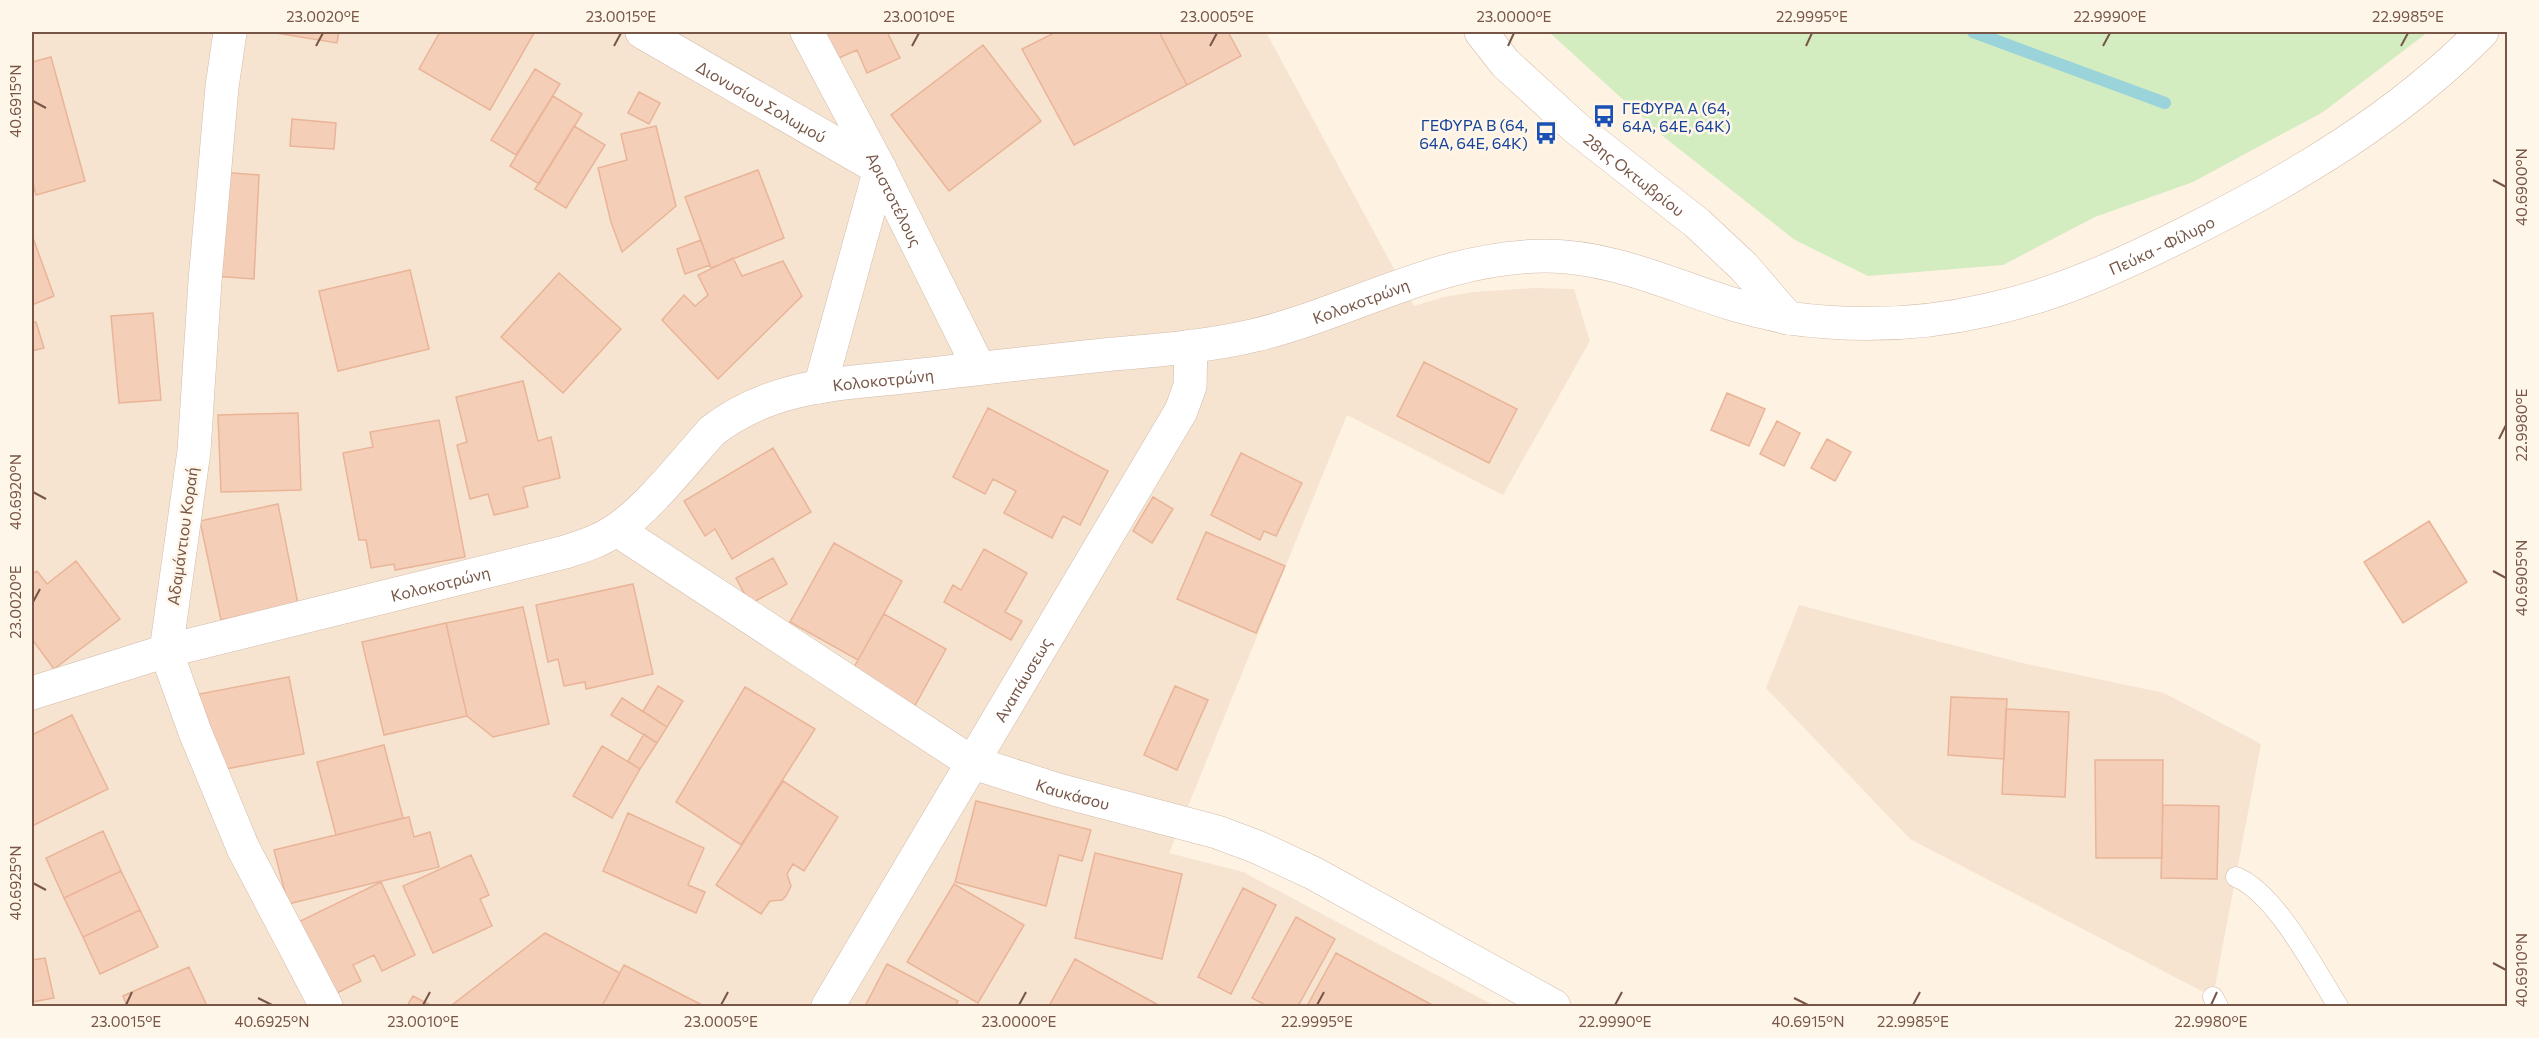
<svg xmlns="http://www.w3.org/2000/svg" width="2539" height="1038" viewBox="0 0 2539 1038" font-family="Commissioner,sans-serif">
<rect width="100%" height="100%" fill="#fef2e2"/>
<!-- residential -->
<path fill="#f6e4d0" d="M32,32H1266L1414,306L1444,297L1474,292L1535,288L1574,289L1590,341L1503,495L1347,415L1169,853L1243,872L1495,1006H32Z
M1799,605L2018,662L2164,693L2261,744L2213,997L1910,839L1766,688Z"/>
<!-- green -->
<path fill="#d3ecc0" d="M1549,32H2428L2323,112L2193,182L2095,217L2003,265L1868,276L1795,240L1664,137Z"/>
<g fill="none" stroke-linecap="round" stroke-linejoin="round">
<!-- stream -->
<path stroke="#9bd3db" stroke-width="12" d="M1973,32L2165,103"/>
</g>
<!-- building -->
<path fill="#f5ceb8" stroke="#e9b497" stroke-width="1.5" d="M270,32H339L337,43Z
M440,32H532L534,33L490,110L419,69Z
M822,32H887L900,58L867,73L857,50L834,60Z
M1056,32H1159L1187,85L1074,145L1022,49Z
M1159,32H1228L1241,56L1187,85Z
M983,45L1041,121L949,191L891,115Z
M51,57L85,181L36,195L32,179V62Z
M535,69L560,84L516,155L491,140Z
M639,92L660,103L649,124L628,113Z
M553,96L582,114L539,184L510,166Z
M292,119L336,123L334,149L290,146Z
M574,126L605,145L566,208L535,189Z
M656,126L676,206L622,252L611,222L598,168L627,160L621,134Z
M758,170L784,238L711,268L685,197Z
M219,172L259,175L254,279L213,276Z
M32,235L54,296L32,305Z
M701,240L710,265L685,274L677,249Z
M733,258L742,276L783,261L802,296L718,379L662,320L684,295L695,306L708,295L698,275Z
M410,270L429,349L338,371L319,291Z
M559,273L621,329L563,393L501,337Z
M153,313L161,400L119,403L111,316Z
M36,322L44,348L32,351V323Z
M1424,362L1517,409L1489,463L1397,416Z
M523,381L538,441L551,437L560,478L523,487L528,507L494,515L488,494L470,499L457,445L467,442L456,397Z
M1727,393L1765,409L1749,446L1711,430Z
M988,408L1108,471L1080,525L1063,516L1052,538L1004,513L1016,491L993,479L985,494L953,477Z
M298,413L301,490L221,492L218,415Z
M439,420L465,557L395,570L394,564L371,568L366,540H359L343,453L373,447L370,432Z
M1777,421L1800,433L1784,466L1760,454Z
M1827,439L1851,452L1835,481L1811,468Z
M773,448L811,512L732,559L715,529L705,536L684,501Z
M1241,453L1302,483L1276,536L1264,531L1260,540L1211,515Z
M1153,497L1173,509L1152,543L1133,531Z
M278,504L298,604L221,620L200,521Z
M2429,521L2467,582L2403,623L2364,562Z
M1206,532L1285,566L1256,633L1177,599Z
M834,543L902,581L858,660L790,622Z
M984,549L1027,573L1005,612L1022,621L1011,640L944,602L953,585L961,590Z
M773,558L787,584L750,604L736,578Z
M76,561L120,619L54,669L32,639V574L37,571L47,584Z
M633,584L653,674L586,689L585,682L564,686L558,659L548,662L536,605Z
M523,607L549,724L493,737L467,716L446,623Z
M884,614L946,649L912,711L849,676Z
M446,623L467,716L384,735L362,642Z
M289,677L304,754L215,771L199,694Z
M658,686L683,701L667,727L643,711Z
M1175,686L1208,700L1177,770L1144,755Z
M745,687L815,729L741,845L676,802Z
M1951,697L2007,699L2004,759L1948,755Z
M622,698L667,727L657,743L611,715Z
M2006,709L2069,712L2065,797L2002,794Z
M72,715L108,789L32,826V735Z
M644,734L657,743L640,769L628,761Z
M384,745L403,818L336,835L317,762Z
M602,746L640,769L612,818L573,796Z
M2095,760H2163L2162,858H2096Z
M783,781L838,817L804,871L793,864L787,874L791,886L786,896L782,900L770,901L761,914L716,885Z
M976,801L1091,830L1082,861L1059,855L1046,906L955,882Z
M2163,805L2219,806L2217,879L2161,878Z
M628,813L704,848L688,885L705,892L696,913L603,871Z
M409,817L414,837L430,832L439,867L288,904L274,850Z
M103,831L121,871L64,898L46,858Z
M1095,853L1182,874L1162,959L1075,938Z
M471,855L489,895L480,899L492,926L433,953L403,886Z
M121,871L140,910L83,937L64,898Z
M381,882L415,955L382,971L374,955L353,965L361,981L329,997L294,924Z
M954,884L1024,925L978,1003L907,962Z
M1243,888L1276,905L1231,994L1198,977Z
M140,910L158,947L100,974L83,937Z
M1296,917L1335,939L1298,1006H1267L1252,998Z
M545,933L620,973L602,1006L452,1005Z
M1336,953L1434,1006H1307Z
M45,958L54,998L32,1002V960Z
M1075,959L1160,1006H1049Z
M887,964L958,1001L956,1005L958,1006H865Z
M624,965L704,1006H602Z
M189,967L207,1006H127L123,996Z
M413,996L432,1006H407Z"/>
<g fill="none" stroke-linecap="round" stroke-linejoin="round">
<!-- service casing -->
<g stroke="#d2bbab" stroke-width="21">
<path id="service" d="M2236,877C2276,893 2315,970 2338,1006
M2213,997L2218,1006"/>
</g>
<!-- minor casing -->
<g stroke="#d2bbab" stroke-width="34">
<g id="minor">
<path d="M230,32L222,87L205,281L194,451L166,651L195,732L243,848L326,1006"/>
<path id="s1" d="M642,32L880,169"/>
<path id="s2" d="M807,32L880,169L979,368"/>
<path d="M820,387L880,169"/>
<path id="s3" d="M617,530L971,762L1058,790L1217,832L1257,847L1313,873L1554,1006"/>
<path id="s4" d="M828,1006L1181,411L1190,386L1191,346"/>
</g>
</g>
<!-- tertiary casing -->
<g stroke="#d2bbab" stroke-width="34">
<g id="tertiary">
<path id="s5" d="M1481,32L1505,63L1576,128L1697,223L1744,267L1788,318"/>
<path id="s6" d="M32,693L166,651L565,552C583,546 600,541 616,530C648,509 685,461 712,431C772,384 841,384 913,376C980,368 1046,361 1113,354C1161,350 1210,346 1256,335C1354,311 1441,256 1546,256C1610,256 1669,284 1729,303C1748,309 1768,313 1788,318"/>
</g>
</g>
<!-- secondary casing -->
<g stroke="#d5bba8" stroke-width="34">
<g id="secondary">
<path id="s7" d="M1788,318C1853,327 1923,325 1987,310C2057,295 2122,265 2186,233C2294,179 2397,118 2482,32"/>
</g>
</g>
<!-- service -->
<use href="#service" stroke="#fff" stroke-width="20"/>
<!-- minor -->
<use href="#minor" stroke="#fff" stroke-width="33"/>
<!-- tertiary -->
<use href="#tertiary" stroke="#fff" stroke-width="33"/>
<!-- secondary -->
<use href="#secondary" stroke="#fff" stroke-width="33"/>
</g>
<!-- ticks -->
<path fill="none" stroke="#775647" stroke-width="2" d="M316,46L323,33M614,46L621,33M912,46L919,33M1210,46L1217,33M1508,46L1514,33M1806,46L1812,33M2103,46L2110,33M2401,46L2408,33M33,101L46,108M2493,180L2506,187M2499,439L2506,425M33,492L46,499M2493,571L2506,578M33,602L40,589M33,883L46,890M2493,963L2506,970M258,998L272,1005M1794,998L1808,1005M126,1005L132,992M423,1005L430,992M721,1005L728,992M1019,1005L1026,992M1317,1005L1324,992M1615,1005L1622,992M1913,1005L1920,992M2211,1005L2217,992"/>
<!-- icons -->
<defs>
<g id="bus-bare" transform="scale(1.8)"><path d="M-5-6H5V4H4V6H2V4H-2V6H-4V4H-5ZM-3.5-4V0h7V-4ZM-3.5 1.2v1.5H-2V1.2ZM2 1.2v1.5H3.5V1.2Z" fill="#1a4fb4" stroke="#fff6ea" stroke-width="2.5" paint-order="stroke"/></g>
</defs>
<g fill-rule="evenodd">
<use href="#bus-bare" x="1604" y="116"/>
<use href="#bus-bare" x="1546" y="133"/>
</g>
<g text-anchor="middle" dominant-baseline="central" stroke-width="5" stroke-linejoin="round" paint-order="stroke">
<!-- street labels -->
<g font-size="16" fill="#775647" stroke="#fff6ea">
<text stroke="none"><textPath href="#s1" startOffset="138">Διονυσίου Σολωμού</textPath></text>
<text stroke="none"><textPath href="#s5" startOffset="210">28ης Οκτωβρίου</textPath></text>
<text stroke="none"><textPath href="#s2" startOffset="189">Αριστοτέλους</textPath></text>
<text stroke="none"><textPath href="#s7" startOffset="387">Πεύκα - Φίλυρο</textPath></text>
<text stroke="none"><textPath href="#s6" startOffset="1413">Κολοκοτρώνη</textPath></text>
<text stroke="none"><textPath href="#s6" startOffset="927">Κολοκοτρώνη</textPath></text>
<text transform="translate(182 536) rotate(-82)">Αδαμάντιου Κοραή</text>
<text stroke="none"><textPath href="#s6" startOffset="423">Κολοκοτρώνη</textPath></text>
<text stroke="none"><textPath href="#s4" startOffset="380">Αναπάυσεως</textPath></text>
<text stroke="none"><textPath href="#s3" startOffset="530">Καυκάσου</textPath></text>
</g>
<!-- transit labels -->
<g font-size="16" fill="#164399" stroke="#fff6ea" text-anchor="start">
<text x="1622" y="107">ΓΕΦΥΡΑ A (64,<tspan x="1622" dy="18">64Α, 64Ε, 64Κ)</tspan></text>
<text x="1528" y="124" text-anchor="end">ΓΕΦΥΡΑ B (64,<tspan x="1528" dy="18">64Α, 64Ε, 64Κ)</tspan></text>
</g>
</g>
<!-- border -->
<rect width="2539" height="1038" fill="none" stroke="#fff6ea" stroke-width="66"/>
<rect x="33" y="33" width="2473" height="972" fill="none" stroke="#775647" stroke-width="2"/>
<g font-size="15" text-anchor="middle" fill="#775647">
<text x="323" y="22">23.0020°E</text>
<text x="621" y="22">23.0015°E</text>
<text x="919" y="22">23.0010°E</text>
<text x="1217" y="22">23.0005°E</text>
<text x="1514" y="22">23.0000°E</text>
<text x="1812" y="22">22.9995°E</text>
<text x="2110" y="22">22.9990°E</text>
<text x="2408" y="22">22.9985°E</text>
<text transform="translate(16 101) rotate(-90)" y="5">40.6915°N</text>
<text transform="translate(2522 187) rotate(-90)" y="5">40.6900°N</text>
<text transform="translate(2522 425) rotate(-90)" y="5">22.9980°E</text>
<text transform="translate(16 492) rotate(-90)" y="5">40.6920°N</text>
<text transform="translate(2522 578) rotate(-90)" y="5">40.6905°N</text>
<text transform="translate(16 602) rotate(-90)" y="5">23.0020°E</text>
<text transform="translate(16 883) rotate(-90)" y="5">40.6925°N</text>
<text transform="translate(2522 970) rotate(-90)" y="5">40.6910°N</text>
<text x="126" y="1027">23.0015°E</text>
<text x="272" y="1027">40.6925°N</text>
<text x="423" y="1027">23.0010°E</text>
<text x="721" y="1027">23.0005°E</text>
<text x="1019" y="1027">23.0000°E</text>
<text x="1317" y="1027">22.9995°E</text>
<text x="1615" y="1027">22.9990°E</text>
<text x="1808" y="1027">40.6915°N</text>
<text x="1913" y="1027">22.9985°E</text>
<text x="2211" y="1027">22.9980°E</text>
</g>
</svg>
